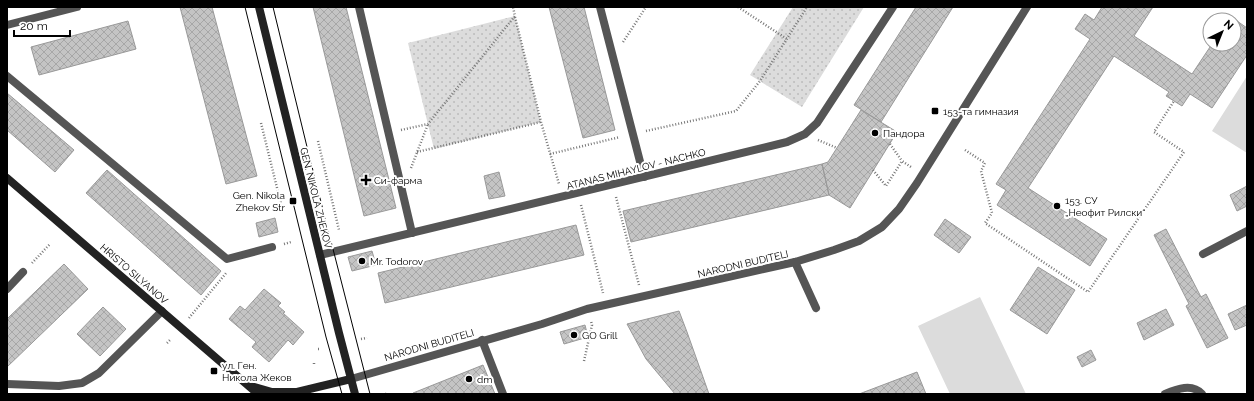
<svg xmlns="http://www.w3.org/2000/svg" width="1254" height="401" viewBox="0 0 1254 401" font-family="Raleway,sans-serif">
<defs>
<pattern id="park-dots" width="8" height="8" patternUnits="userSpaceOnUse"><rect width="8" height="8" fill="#dcdcdc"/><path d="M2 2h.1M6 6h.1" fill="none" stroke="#bbb" stroke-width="1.8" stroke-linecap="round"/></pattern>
<pattern id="building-cross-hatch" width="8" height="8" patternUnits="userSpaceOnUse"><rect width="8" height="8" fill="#c4c4c4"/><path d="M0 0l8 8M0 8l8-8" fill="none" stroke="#a7a7a7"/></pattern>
</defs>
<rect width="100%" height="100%" fill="#fff"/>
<!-- park -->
<path fill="url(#park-dots)" d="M793,7H864L802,107L750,75Z
M515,16L541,122L434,149L408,43Z"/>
<!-- garden -->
<path fill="#dcdcdc" d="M1247,76V153L1212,131Z
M980,297L1026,394H950L918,326Z"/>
<!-- building -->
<path fill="url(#building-cross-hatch)" stroke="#999" d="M180,7H212L257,176L226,184Z
M313,7H346L396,208L364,216Z
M549,7H584L615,130L583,138Z
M916,7H953L881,122L854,105Z
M1102,7H1153L1134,36L1192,74L1212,44H1234V20H1227L1230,16L1247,28V55L1212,108L1190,94L1182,106L1166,96L1169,92L1114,56L1028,188L1107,239L1090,266L997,205L1006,190L996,184L1090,39L1075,29L1085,14L1094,20Z
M128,21L136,49L39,75L31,47Z
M7,93L74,150L55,172L7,130Z
M861,110L897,132L850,208L829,195L822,164L828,162Z
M822,164L829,195L631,242L623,211Z
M107,170L221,271L201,295L86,193Z
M499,172L505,196L489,199L484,176Z
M1247,186V206L1237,211L1230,195Z
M275,218L278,232L259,237L256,223Z
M945,219L971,237L959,253L934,235Z
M576,225L584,255L385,303L378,273Z
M1166,229L1201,297L1206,294L1228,338L1207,348L1186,306L1189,304L1154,235Z
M372,251L376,265L352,271L348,257Z
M64,264L88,289L7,367V319Z
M1038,267L1075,290L1047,334L1010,310Z
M264,289L281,303L278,306L285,312L283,313L304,332L293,345L288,340L269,362L252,347L256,342L229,319L240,306L245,310Z
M1247,305V325L1235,330L1228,314Z
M103,307L126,329L100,356L77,334Z
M1166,309L1174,325L1144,340L1137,323Z
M679,311L687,332L709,394H675L646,359L627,324Z
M585,325L588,337L564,344L560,332Z
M1091,350L1096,360L1082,367L1077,357Z
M483,365L495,394H413V393Z
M917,372L926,394H859Z"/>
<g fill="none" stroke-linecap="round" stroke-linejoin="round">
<!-- path -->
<path stroke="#777" stroke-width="2.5" stroke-dasharray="1 2" stroke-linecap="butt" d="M738,7L787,39
M515,17L541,122L559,184
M623,42L646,7
M261,123L282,208
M401,130L428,124L515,16L513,7
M646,131L736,111L760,81L807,7
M818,140L837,148
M318,141L339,230
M890,144L902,161
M965,150L985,163L981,171L992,213L985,223L1088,292L1184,152L1154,132L1174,101
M417,152L541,122
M550,154L620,137
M411,168L428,124
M873,170L886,186L902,161L911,167
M616,197L639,285
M581,205L603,293
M284,244L291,242
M32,263L50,244
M189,318L227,272
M361,339L367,338
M167,343L171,339
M318,349H321
M584,361L592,325L591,321
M314,363V366
M386,394L387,393"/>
<!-- lane -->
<path stroke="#555" stroke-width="8" d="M359,7L412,233
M600,7L644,177
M7,76L227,259L272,247
M1203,254L1247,231
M795,262L816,308
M7,289L23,272
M482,340L503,394
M1165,394C1177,389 1192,383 1202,394"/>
<!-- street -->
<path stroke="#555" stroke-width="8" d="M7,25L77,7
M320,255L787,142L805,134L817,123L893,7
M351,379L542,324L587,309L795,262L834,250L859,241L882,227L899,209L917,183L1027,7
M7,384L59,386L82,383L99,373L162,311"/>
<!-- secondary -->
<path stroke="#222" stroke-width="8" d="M259,7L339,333L355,394
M7,178L258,394
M251,386L272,392H297L351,379"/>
<!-- tram -->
<path stroke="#000" stroke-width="1" d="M245,7L326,337L342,394
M273,7L308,151L370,394"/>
</g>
<!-- markers -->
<g fill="#000" stroke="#fff" stroke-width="1.5">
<rect x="931" y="107" width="8" height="8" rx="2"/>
<circle cx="875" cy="133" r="4"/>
<path d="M364 174h4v4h4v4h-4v4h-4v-4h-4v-4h4z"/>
<rect x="289" y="197" width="8" height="8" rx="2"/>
<circle cx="1057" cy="206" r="4"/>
<circle cx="362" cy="261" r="4"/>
<circle cx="574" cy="335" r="4"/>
<rect x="210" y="367" width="8" height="8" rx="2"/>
<circle cx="469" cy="379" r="4"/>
</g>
<g text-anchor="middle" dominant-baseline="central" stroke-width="4" stroke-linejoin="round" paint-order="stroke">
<!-- poi labels -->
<g font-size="10" fill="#000" stroke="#fff" text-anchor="start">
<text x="943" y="111">153-та гимназия</text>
<text x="883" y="133">Пандора</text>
<text x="374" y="180">Си-фарма</text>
<text x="285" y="195" text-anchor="end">Gen. Nikola<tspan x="285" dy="12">Zhekov Str</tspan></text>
<text x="1065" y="200">153. СУ<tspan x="1065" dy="12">„Неофит Рилски“</tspan></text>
<text x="370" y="261">Mr. Todorov</text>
<text x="582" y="335">GO Grill</text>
<text x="222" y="365">ул. Ген.<tspan x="222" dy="12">Никола Жеков</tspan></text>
<text x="477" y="379">dm</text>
</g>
<!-- street labels -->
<g font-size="10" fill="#000" stroke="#fff">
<text transform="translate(636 169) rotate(-14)">ATANAS MIHAYLOV - NACHKO</text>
<text transform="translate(316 198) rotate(76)">GEN. NIKOLA ZHEKOV</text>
<text transform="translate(743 264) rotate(-13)">NARODNI BUDITELI</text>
<text transform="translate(134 274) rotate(41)">HRISTO SILYANOV</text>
<text transform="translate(429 345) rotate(-16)">NARODNI BUDITELI</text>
</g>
</g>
<!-- border -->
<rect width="1254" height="401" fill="none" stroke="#000000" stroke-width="16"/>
<!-- north arrow -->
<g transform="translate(1222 32) rotate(43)"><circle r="19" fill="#ffffff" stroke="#999999"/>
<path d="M0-3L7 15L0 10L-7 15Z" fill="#000000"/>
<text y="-6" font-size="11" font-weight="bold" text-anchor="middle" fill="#000000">N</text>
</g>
<!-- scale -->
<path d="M14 30v6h56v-6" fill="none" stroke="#000000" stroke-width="2"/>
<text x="20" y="30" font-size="12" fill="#000000" stroke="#ffffff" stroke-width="3" paint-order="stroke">20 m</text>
</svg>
